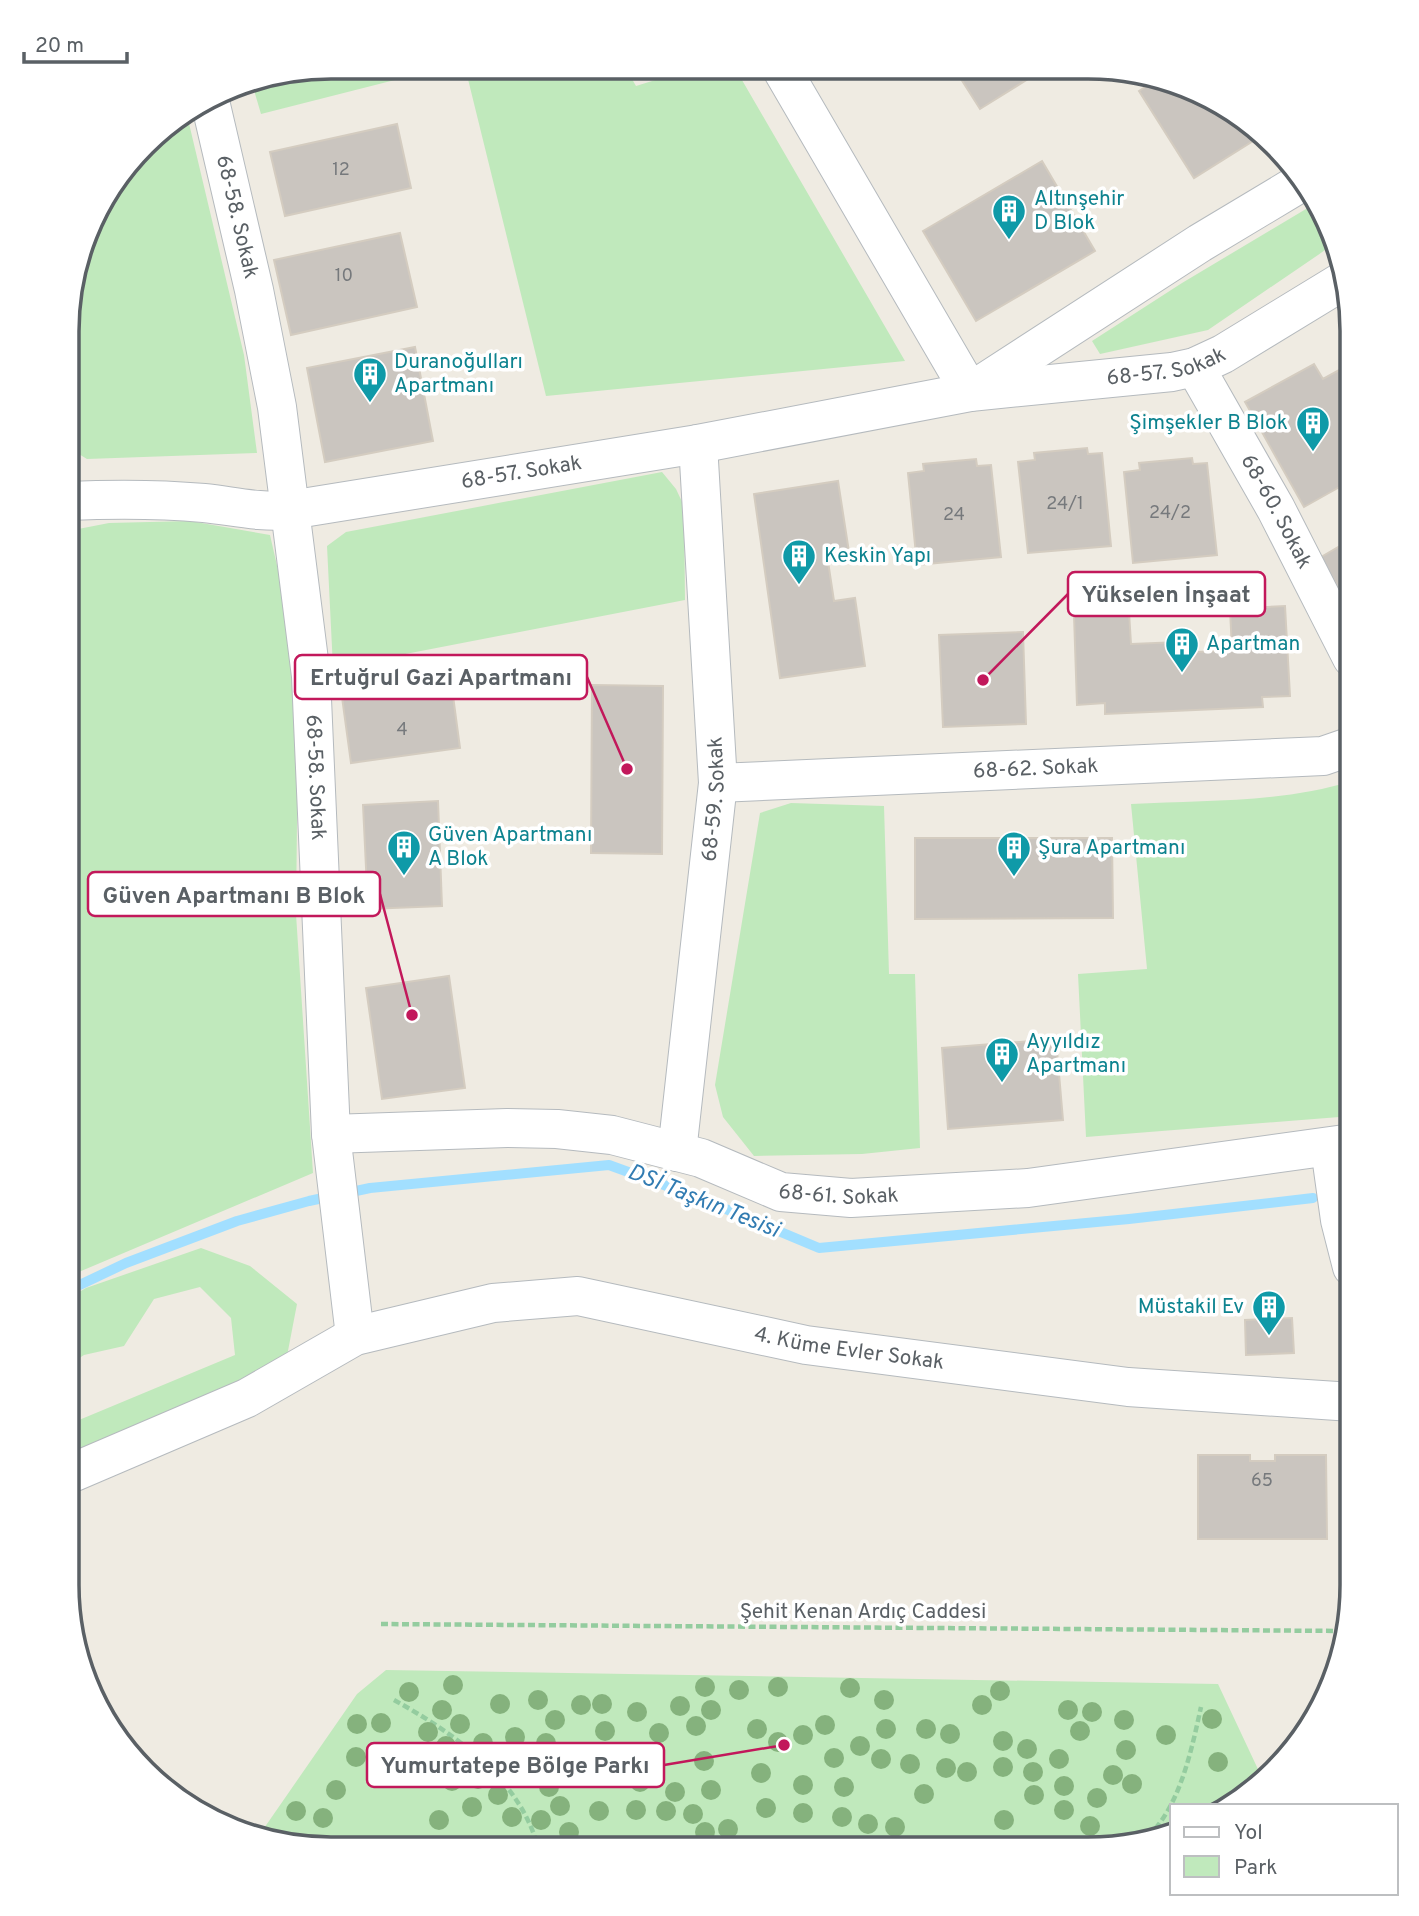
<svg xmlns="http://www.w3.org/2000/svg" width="1419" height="1916" viewBox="0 0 1419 1916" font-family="Overpass,sans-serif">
<rect width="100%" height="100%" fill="#efebe2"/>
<!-- green -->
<path fill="#c0e9bc" d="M331,67H446L261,114L251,80Z
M465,67H625L636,86L694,68H735L905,361L546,396Z
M187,115L244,355L257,453L87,459L69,448V296L102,199L157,132Z
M1316,203L1325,214L1332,245L1318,255L1208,330L1100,354L1092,341L1182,283Z
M662,472L676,489L684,506L685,600L333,668L327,546L346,532Z
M190,521L270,535L289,618L298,731L296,914L313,1173L67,1277L68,531L109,523Z
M1352,781V1116L1086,1137L1078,974L1147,969L1131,804C1204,800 1282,803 1352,781Z
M791,803L884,806L889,974H915L920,1148L862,1154L754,1156L723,1117L715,1085L760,813Z
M201,1248L250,1266L297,1304L287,1356L248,1385L67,1464V1425L235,1355L231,1318L200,1287L154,1299L124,1346L84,1355L67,1366V1299L86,1288Z
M386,1670L1218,1684L1264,1782L1230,1806H1172V1830L1088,1849L297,1847L260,1834L357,1694Z"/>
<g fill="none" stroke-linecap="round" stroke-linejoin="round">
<!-- stream -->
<path stroke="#a2dfff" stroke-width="10" d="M67,1291L126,1263L237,1221L309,1201L370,1188L609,1165L697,1197L819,1248L1129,1219L1313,1198"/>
</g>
<!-- building -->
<path fill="#cac5bf" stroke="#d4ccc0" stroke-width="2" d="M954,68L1044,69L980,109Z
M1159,78L1189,86L1249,121L1261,136L1194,178L1139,91Z
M397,124L411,188L285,216L270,152Z
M1042,161L1095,251L976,321L923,231Z
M400,233L417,307L291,335L274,260Z
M415,347L433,441L325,462L307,368Z
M1352,363V480L1304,507L1245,402L1314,364L1323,379Z
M1087,448L1088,454L1102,453L1111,546L1028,553L1018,462L1035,460L1034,453Z
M1192,458L1193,464L1207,463L1217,555L1133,563L1124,472L1140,470L1139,463Z
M976,459L977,466L991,465L1001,557L917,565L908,473L924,471L923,464Z
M838,481L849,552L827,555L834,601L855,598L865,666L780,678L754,494Z
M1352,539V613L1321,557Z
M1285,606L1290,696L1262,697L1263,707L1105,714V703L1077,705L1074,615L1129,612L1131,644L1179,642L1180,653L1232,650L1230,609Z
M1023,632L1026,724L943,727L939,635Z
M451,681L460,748L351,763L342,697Z
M592,685L663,686L662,854L591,853Z
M438,801L442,906L368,909L363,805Z
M915,838H1112L1113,918L915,919Z
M449,976L465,1088L382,1099L366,988Z
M1056,1039L1063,1120L948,1129L942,1048Z
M1292,1318L1294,1353L1246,1355L1245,1320Z
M1198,1455H1250V1461H1275V1455H1326L1327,1539H1198Z"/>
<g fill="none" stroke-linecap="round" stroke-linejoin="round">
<!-- minor casing -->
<g stroke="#b5babe" stroke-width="40">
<g id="minor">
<path d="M781,68L970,392L1200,243L1300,183"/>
<path id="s1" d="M210,101L254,290L277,407L311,676L331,1134L355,1336"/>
<path id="s2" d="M1195,367L1276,509L1352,658"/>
<path id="s3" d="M68,501C113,499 159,499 204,503C233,506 260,513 290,510L698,444L970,392L1172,372L1195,367L1223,354L1341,282"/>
<path id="s4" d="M718,783L1323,756L1352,746"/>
<path id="s5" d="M331,1134L507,1128L557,1129L612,1135L701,1158L781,1192L851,1198L1028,1188L1352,1143"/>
<path d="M1330,1148L1340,1220L1352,1267"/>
<path id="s6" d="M677,1152L718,783L698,444"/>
<path id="s7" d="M67,1475L247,1398L355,1336L493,1303L578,1296L806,1345L1128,1387L1352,1402"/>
</g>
</g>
<!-- path -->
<path stroke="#94cc9f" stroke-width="4.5" stroke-dasharray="7 3.5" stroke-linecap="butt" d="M381,1624L1346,1631
M394,1700C452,1732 521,1779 538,1848
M1148,1836C1180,1807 1192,1748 1201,1707"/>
<!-- minor -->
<use href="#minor" stroke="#fff" stroke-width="38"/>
</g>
<!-- trees -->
<g fill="#85b27d">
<circle cx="453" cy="1685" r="10"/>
<circle cx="705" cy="1687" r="10"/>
<circle cx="778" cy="1687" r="10"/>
<circle cx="850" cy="1688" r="10"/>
<circle cx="739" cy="1690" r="10"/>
<circle cx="1000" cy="1691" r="10"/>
<circle cx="409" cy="1692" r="10"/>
<circle cx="538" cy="1700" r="10"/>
<circle cx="884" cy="1700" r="10"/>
<circle cx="500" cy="1704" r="10"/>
<circle cx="602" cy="1704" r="10"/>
<circle cx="581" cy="1705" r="10"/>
<circle cx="982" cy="1705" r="10"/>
<circle cx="680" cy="1706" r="10"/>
<circle cx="442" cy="1710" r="10"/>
<circle cx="711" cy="1710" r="10"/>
<circle cx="1068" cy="1710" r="10"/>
<circle cx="637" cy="1712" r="10"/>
<circle cx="1092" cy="1712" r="10"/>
<circle cx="1212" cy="1719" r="10"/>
<circle cx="555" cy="1720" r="10"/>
<circle cx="1124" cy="1720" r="10"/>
<circle cx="381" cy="1723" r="10"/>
<circle cx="357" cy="1724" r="10"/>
<circle cx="460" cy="1724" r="10"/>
<circle cx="825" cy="1725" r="10"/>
<circle cx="696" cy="1726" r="10"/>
<circle cx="757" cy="1729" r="10"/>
<circle cx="886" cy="1729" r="10"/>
<circle cx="926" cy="1729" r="10"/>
<circle cx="605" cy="1731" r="10"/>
<circle cx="1080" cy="1731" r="10"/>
<circle cx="428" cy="1732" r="10"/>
<circle cx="659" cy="1733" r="10"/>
<circle cx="950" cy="1734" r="10"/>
<circle cx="803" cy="1735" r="10"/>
<circle cx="1166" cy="1735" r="10"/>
<circle cx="515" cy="1737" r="10"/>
<circle cx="1003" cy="1741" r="10"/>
<circle cx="778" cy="1742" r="10"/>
<circle cx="483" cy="1743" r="10"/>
<circle cx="546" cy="1743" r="10"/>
<circle cx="446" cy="1746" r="10"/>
<circle cx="860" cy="1746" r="10"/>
<circle cx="1027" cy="1749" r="10"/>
<circle cx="1126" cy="1750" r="10"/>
<circle cx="356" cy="1757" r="10"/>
<circle cx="834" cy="1758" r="10"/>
<circle cx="881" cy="1759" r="10"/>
<circle cx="1059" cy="1759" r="10"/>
<circle cx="704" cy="1761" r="10"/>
<circle cx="1218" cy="1762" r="10"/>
<circle cx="910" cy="1764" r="10"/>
<circle cx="1003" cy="1767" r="10"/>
<circle cx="946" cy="1768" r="10"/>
<circle cx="967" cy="1772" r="10"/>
<circle cx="1033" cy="1772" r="10"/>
<circle cx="761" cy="1773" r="10"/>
<circle cx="1113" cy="1775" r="10"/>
<circle cx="478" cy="1779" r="10"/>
<circle cx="452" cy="1781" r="10"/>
<circle cx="640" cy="1782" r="10"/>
<circle cx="1132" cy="1784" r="10"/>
<circle cx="803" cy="1785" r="10"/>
<circle cx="1064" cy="1786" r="10"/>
<circle cx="549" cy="1787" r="10"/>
<circle cx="844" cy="1787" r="10"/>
<circle cx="336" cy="1790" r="10"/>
<circle cx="711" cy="1790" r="10"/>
<circle cx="675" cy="1792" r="10"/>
<circle cx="924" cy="1794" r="10"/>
<circle cx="498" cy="1795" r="10"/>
<circle cx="1034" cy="1795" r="10"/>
<circle cx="1097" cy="1798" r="10"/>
<circle cx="560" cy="1806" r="10"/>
<circle cx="472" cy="1807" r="10"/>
<circle cx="766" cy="1808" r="10"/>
<circle cx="636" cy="1810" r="10"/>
<circle cx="1064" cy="1810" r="10"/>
<circle cx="296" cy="1811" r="10"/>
<circle cx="599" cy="1811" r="10"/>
<circle cx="666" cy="1811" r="10"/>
<circle cx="803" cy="1813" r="10"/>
<circle cx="693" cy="1814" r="10"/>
<circle cx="512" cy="1817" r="10"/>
<circle cx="842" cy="1817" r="10"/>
<circle cx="323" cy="1818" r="10"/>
<circle cx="439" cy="1820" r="10"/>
<circle cx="541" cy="1820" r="10"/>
<circle cx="1004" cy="1820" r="10"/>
<circle cx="868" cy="1824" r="10"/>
<circle cx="1090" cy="1826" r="10"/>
<circle cx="895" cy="1827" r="10"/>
<circle cx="728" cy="1829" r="10"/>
<circle cx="569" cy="1832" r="10"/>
<circle cx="705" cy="1832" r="10"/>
</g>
<!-- icons -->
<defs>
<g id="building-pin" transform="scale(1.75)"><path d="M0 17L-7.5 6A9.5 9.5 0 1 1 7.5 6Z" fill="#0f9aa8" stroke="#fff"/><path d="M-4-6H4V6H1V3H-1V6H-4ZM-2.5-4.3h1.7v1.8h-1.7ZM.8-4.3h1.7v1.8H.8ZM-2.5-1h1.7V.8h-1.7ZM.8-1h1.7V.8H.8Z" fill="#fff"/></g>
</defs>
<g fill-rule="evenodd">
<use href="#building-pin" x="1009" y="211"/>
<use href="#building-pin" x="370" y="374"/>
<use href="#building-pin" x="1313" y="423"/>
<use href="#building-pin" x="799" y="556"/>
<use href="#building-pin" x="1182" y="644"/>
<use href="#building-pin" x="404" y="847"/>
<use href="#building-pin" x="1014" y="848"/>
<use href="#building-pin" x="1002" y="1054"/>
<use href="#building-pin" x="1269" y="1307"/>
</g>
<g text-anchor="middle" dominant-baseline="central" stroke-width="7" stroke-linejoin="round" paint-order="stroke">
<!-- number labels -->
<g font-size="18" fill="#76797c">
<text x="341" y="170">12</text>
<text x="344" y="276">10</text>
<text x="1065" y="504">24/1</text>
<text x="1170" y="513">24/2</text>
<text x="954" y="515">24</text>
<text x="402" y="730">4</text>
<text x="1262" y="1481">65</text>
</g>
<!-- culture labels -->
<g font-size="21" fill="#0d838f" stroke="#fff" text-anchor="start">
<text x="1034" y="199">Altınşehir<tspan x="1034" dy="24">D Blok</tspan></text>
<text x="394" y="362">Duranoğulları<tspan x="394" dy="24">Apartmanı</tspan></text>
<text x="1288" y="423" text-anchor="end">Şimşekler B Blok</text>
<text x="824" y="556">Keskin Yapı</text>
<text x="1206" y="644">Apartman</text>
<text x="428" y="835">Güven Apartmanı<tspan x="428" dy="24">A Blok</tspan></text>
<text x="1038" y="848">Şura Apartmanı</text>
<text x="1026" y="1042">Ayyıldız<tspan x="1026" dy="24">Apartmanı</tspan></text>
<text x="1244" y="1307" text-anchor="end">Müstakil Ev</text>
</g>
<!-- street labels -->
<g font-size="21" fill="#5a6065" stroke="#fff">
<text stroke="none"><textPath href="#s1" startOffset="119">68-58. Sokak</textPath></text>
<text stroke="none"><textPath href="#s3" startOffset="1111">68-57. Sokak</textPath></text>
<text stroke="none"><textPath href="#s3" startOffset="457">68-57. Sokak</textPath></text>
<text stroke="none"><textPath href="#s2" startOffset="166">68-60. Sokak</textPath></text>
<text stroke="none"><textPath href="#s4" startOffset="318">68-62. Sokak</textPath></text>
<text stroke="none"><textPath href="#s1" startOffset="686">68-58. Sokak</textPath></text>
<text stroke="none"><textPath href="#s6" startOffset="355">68-59. Sokak</textPath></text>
<text stroke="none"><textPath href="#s5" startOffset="518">68-61. Sokak</textPath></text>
<text stroke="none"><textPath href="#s7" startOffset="824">4. Küme Evler Sokak</textPath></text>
<text x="863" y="1612">Şehit Kenan Ardıç Caddesi</text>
</g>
<!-- water labels -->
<g font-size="23" font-style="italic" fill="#327cb2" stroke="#fff">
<text transform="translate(703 1202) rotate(22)">DSİ Taşkın Tesisi</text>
</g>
</g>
<!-- crop -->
<path d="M0 0H1419V1916H0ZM331 79H1088A252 252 0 0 1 1340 331V1585A252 252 0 0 1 1088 1837H331A252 252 0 0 1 79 1585V331A252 252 0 0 1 331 79Z" fill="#fff" fill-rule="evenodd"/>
<path fill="none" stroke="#5a6065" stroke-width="3.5" d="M331 79H1088A252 252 0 0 1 1340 331V1585A252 252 0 0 1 1088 1837H331A252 252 0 0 1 79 1585V331A252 252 0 0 1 331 79Z"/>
<!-- callouts -->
<path fill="none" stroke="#c2185b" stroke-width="2.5" d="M983 680L1068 594M627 769L587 677M412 1015L380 894M784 1745L664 1765"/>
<g fill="#c2185b" stroke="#fff" stroke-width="2.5">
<circle cx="983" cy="680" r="7"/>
<circle cx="627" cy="769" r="7"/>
<circle cx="412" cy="1015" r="7"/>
<circle cx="784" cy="1745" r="7"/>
</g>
<g fill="#fff" stroke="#c2185b" stroke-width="2.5">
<rect x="1068" y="572" width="197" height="44" rx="7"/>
<rect x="295" y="655" width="292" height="44" rx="7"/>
<rect x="88" y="872" width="292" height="44" rx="7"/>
<rect x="367" y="1743" width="297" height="44" rx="7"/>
</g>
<g font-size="23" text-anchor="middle" font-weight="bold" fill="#5a6065">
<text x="1166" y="602">Yükselen İnşaat</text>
<text x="441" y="685">Ertuğrul Gazi Apartmanı</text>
<text x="234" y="903">Güven Apartmanı B Blok</text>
<text x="515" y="1773">Yumurtatepe Bölge Parkı</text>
</g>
<!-- legend -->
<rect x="1170" y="1804" width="228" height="91" fill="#ffffff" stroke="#bdbfc1" stroke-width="2"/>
<rect x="1184" y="1827" width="35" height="10" fill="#ffffff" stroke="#bdbfc1" stroke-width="2"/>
<text x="1234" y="1839" font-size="21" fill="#5a6065">Yol</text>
<rect x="1184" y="1856" width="35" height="21" fill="#c0e9bc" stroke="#bdbfc1" stroke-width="2"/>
<text x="1234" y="1874" font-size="21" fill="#5a6065">Park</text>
<!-- scale -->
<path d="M24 52v10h103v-10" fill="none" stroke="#5a6065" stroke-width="3.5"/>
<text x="35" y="52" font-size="21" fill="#5a6065" stroke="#ffffff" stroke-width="5" paint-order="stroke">20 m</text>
</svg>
